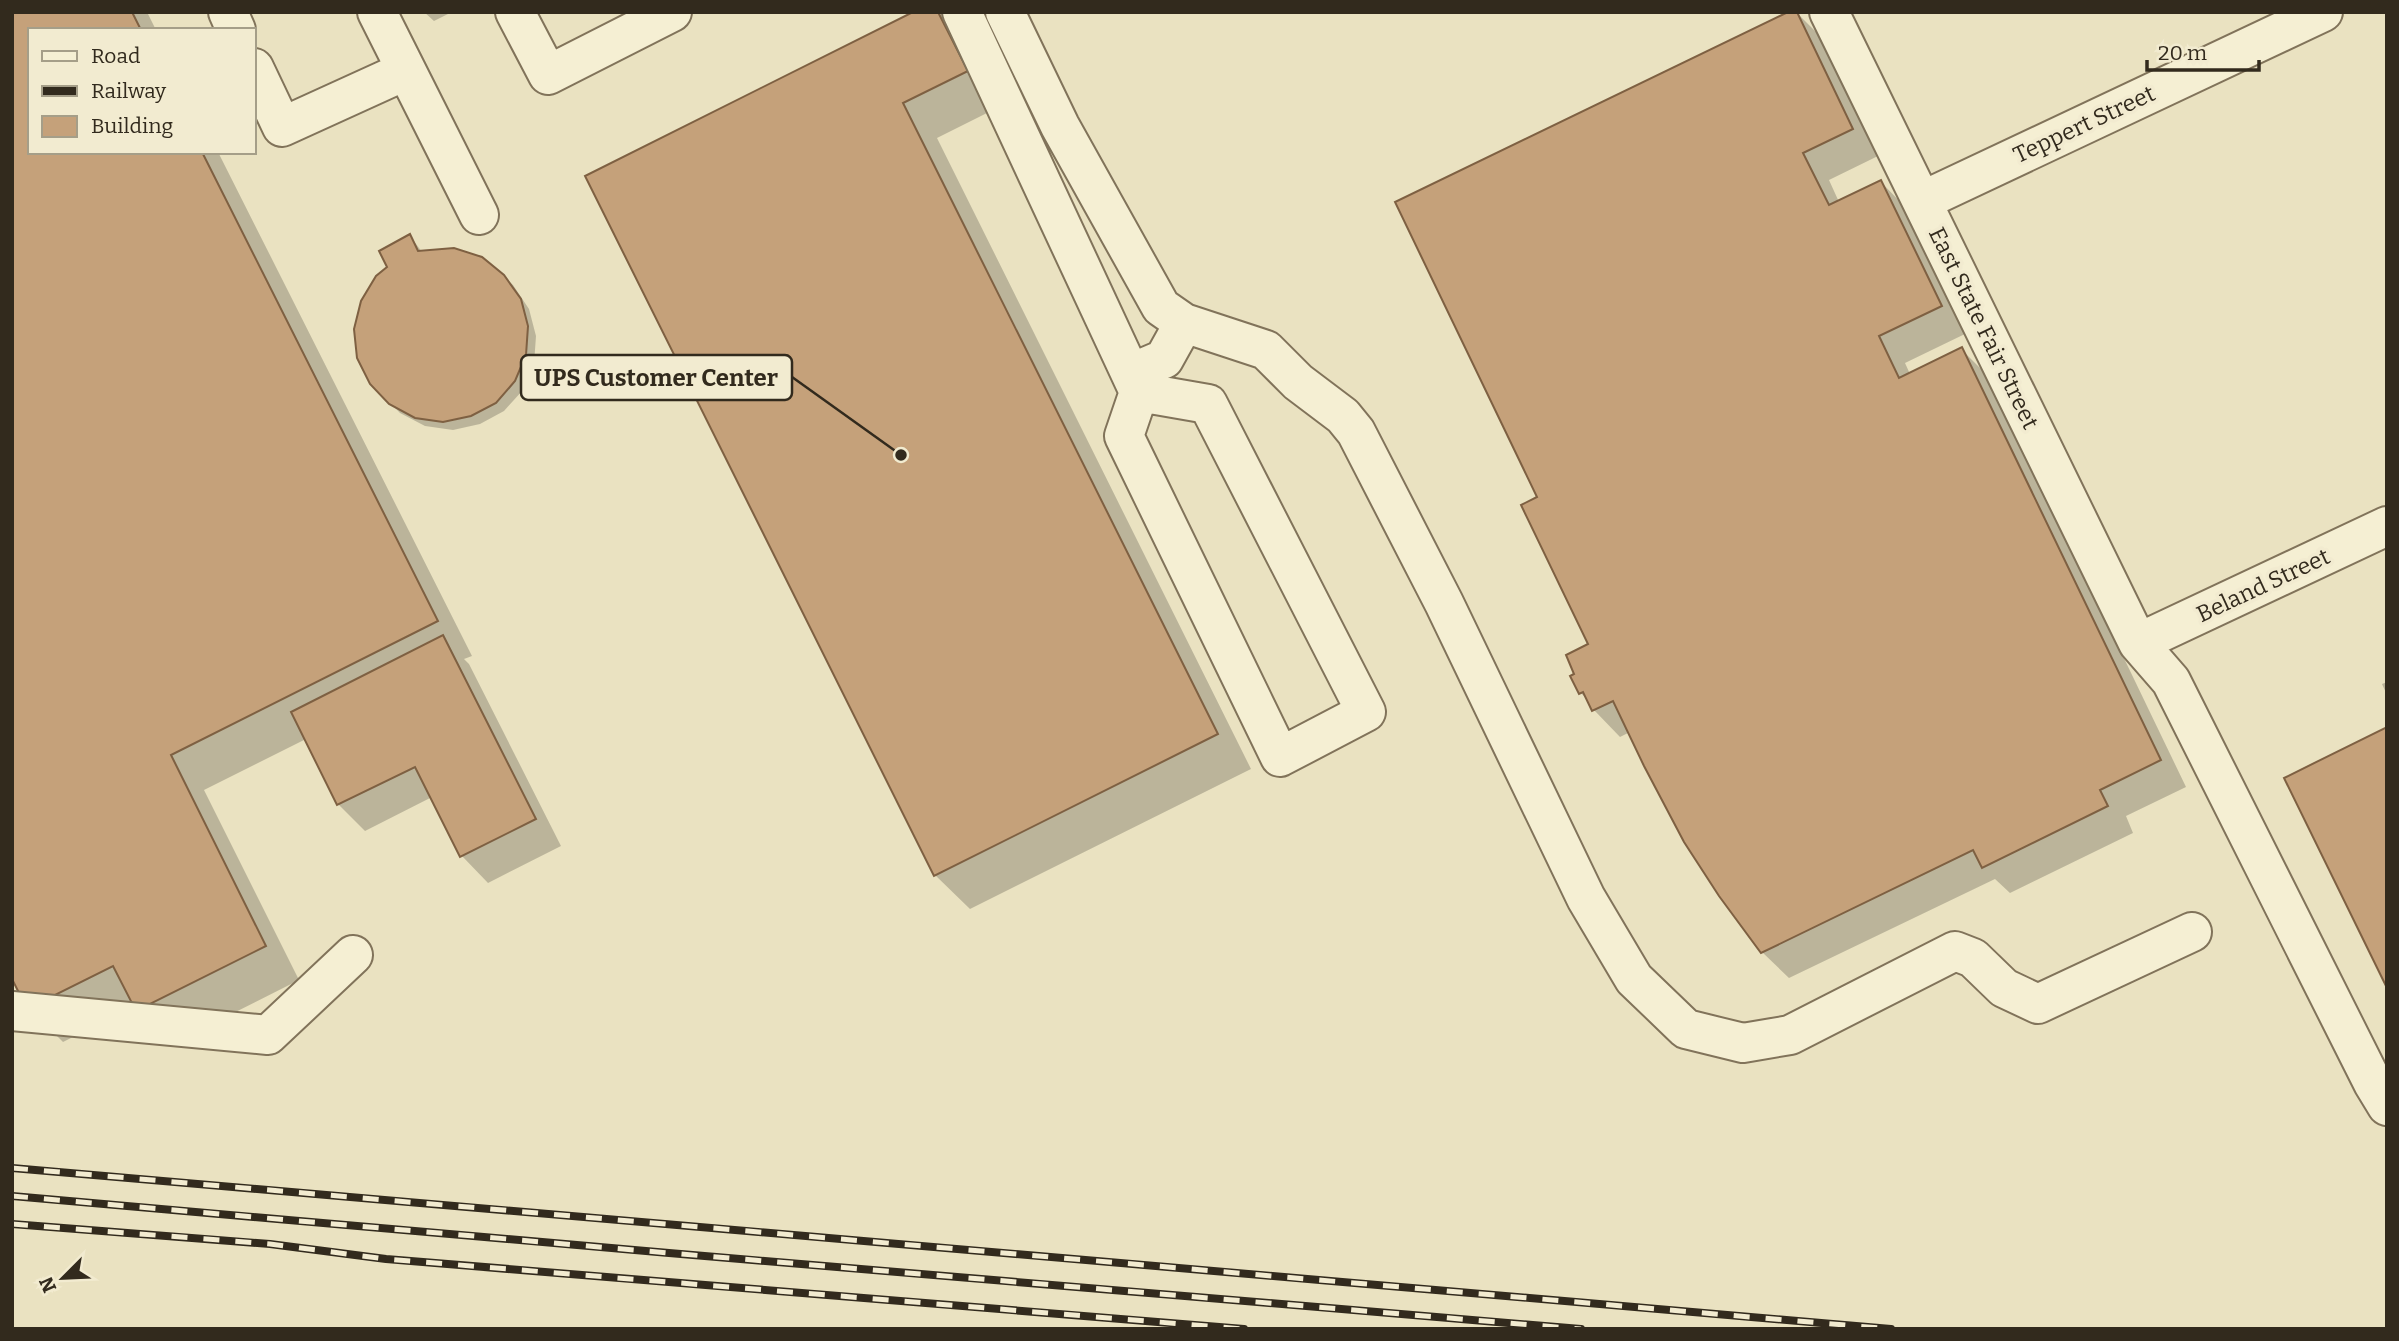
<svg xmlns="http://www.w3.org/2000/svg" width="2399" height="1341" viewBox="0 0 2399 1341" font-family="Bitter,serif">
<rect width="100%" height="100%" fill="#eae2c1"/>
<!-- shadow -->
<path fill="#0003" d="M12,12H147L156,30H30V152H218L472,656L464,659L469,664L561,846L488,883L462,856L432,797L365,831L338,804L306,739L204,790L299,980L172,1044L135,1006L63,1042L29,1008Z
M424,12H452L434,21Z
M917,12H940L967,39L1001,106L937,138L1251,769L970,909L935,875L587,176Z
M1796,12L1821,37L1878,156L1829,180L1839,202L1881,182L1907,209L1967,333L1905,363L1910,374L1962,350L1988,376L2186,787L2126,816L2133,833L2010,893L1995,879L1789,978L1762,952L1630,732L1620,737L1594,710L1590,703L1581,693L1573,677L1590,645L1539,498Z
M410,236L422,252L503,276L513,285L529,309L536,336L534,364L523,390L504,411L480,424L453,430L425,426L400,413L371,383L389,268Z
M2387,682V695L2382,684Z"/>
<!-- building -->
<path fill="#c5a17a" stroke="#7e6042" stroke-width="2" d="M12,12H132L141,30H30V152H202L438,621L171,755L266,946L136,1011L113,966L27,1009L12,979Z
M913,12H938L968,71L903,103L1218,734L934,876L585,176Z
M1788,12H1797L1853,129L1803,153L1829,205L1881,180L1942,306L1879,336L1899,378L1962,347L2161,760L2100,790L2108,806L1982,868L1973,850L1761,953L1719,896L1684,842L1644,766L1613,701L1592,711L1583,692L1579,694L1570,676L1574,674L1566,655L1588,644L1521,505L1537,497L1395,202Z
M410,234L418,251L454,248L482,257L504,275L521,299L528,326L526,355L515,381L496,403L471,416L443,422L415,418L389,404L370,384L357,358L354,329L361,301L376,276L387,267L379,251Z
M443,635L536,819L460,857L415,767L337,805L291,712Z
M2387,727V988L2284,778Z"/>
<g fill="none" stroke-linecap="round" stroke-linejoin="round">
<!-- minor casing -->
<g stroke="#81735a" stroke-width="42">
<path id="minor" d="M228,12L236,30
M377,12L479,215
M515,12L548,75L672,12
M962,12L1139,392L1124,436L1280,757L1366,712L1208,404L1139,392
M1005,12L1060,126L1161,307L1184,323L1266,350L1298,382L1343,416L1356,432L1444,603L1586,898L1634,979L1686,1029L1743,1043L1790,1035L1955,951L1973,958L2004,988L2038,1004L2192,932
M1829,12L2138,643L2171,681L2373,1083L2387,1106
M254,68L282,127L405,71
M1922,201L2323,12
M1131,373L1164,359L1184,323
M2138,643L2387,526
M12,1011L268,1035L353,955"/>
</g>
<!-- minor -->
<use href="#minor" stroke="#f5efd3" stroke-width="38"/>
<!-- rail casing -->
<g stroke="#322a1d" stroke-width="8">
<path id="rail" d="M12,1168L1891,1329
M12,1196L669,1253L1581,1329
M12,1224L270,1244L386,1259L1244,1329"/>
</g>
<!-- rail -->
<use href="#rail" stroke="#f2ebd0" stroke-width="5" stroke-dasharray="16" stroke-linecap="butt"/>
</g>
<g text-anchor="middle" dominant-baseline="central" stroke-width="7" stroke-linejoin="round" paint-order="stroke">
<!-- street labels -->
<g font-size="23" fill="#322a1d" stroke="#f2ebd0">
<text transform="translate(2084 124) rotate(-25)">Teppert Street</text>
<text transform="translate(1984 328) rotate(64)">East State Fair Street</text>
<text transform="translate(2263 585) rotate(-25)">Beland Street</text>
</g>
</g>
<!-- callouts -->
<path fill="none" stroke="#322a1d" stroke-width="2.5" d="M901 455L792 377"/>
<circle fill="#322a1d" stroke="#f2ebd0" stroke-width="2.5" cx="901" cy="455" r="7"/>
<rect fill="#f2ebd0" stroke="#322a1d" stroke-width="2.5" x="521" y="355" width="271" height="45" rx="7"/>
<g font-size="24" text-anchor="middle" font-weight="bold" fill="#322a1d">
<text x="656" y="386">UPS Customer Center</text>
</g>
<!-- border -->
<rect width="2399" height="1341" fill="none" stroke="#322a1d" stroke-width="28"/>
<!-- legend -->
<rect x="28" y="28" width="228" height="126" fill="#f2ebd0" stroke="#a59e88" stroke-width="2"/>
<rect x="42" y="51" width="35" height="10" fill="#f5efd3" stroke="#a59e88" stroke-width="2"/>
<text x="91" y="63" font-size="21" fill="#322a1d">Road</text>
<rect x="42" y="86" width="35" height="10" fill="#322a1d" stroke="#a59e88" stroke-width="2"/>
<text x="91" y="98" font-size="21" fill="#322a1d">Railway</text>
<rect x="42" y="116" width="35" height="21" fill="#c5a17a" stroke="#a59e88" stroke-width="2"/>
<text x="91" y="133" font-size="21" fill="#322a1d">Building</text>
<!-- north arrow -->
<g transform="translate(63 1278) rotate(246)" stroke="#f2ebd0" stroke-width="5" paint-order="stroke">
<path d="M0-5L12 26L0 18L-12 26Z" fill="#322a1d"/>
<text y="-10" font-size="19" font-weight="bold" text-anchor="middle" fill="#322a1d">N</text>
</g>
<!-- scale -->
<path d="M2147 60v10h112v-10" fill="none" stroke="#322a1d" stroke-width="3.5"/>
<text x="2158" y="60" font-size="21" fill="#322a1d" stroke="#f2ebd0" stroke-width="5" paint-order="stroke">20 m</text>
</svg>
